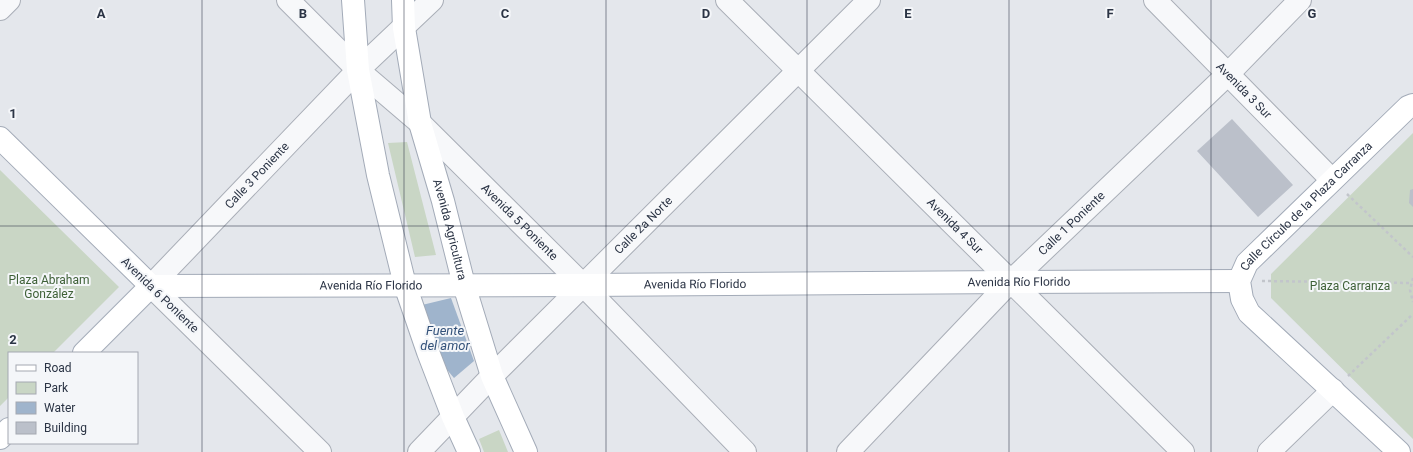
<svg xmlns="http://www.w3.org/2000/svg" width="1413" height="452" viewBox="0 0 1413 452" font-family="Roboto,sans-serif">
<rect width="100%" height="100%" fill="#e4e7ec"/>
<!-- green -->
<path fill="#c9d6c5" d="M1413,133V439L1271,298V274Z
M407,142L436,255L415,257L388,143Z
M0,170L119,287L53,353H9V397L0,406Z
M499,430L508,452H484L479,439Z"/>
<!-- water -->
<path fill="#9fb4cc" d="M451,298L474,361L454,378L426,345L422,305Z"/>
<!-- building -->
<path fill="#bbc0ca" d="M1232,119L1293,185L1258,217L1197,151Z
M1413,189V207L1409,203L1410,190Z"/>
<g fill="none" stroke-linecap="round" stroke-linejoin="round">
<!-- minor casing -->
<g stroke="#a9aeb7" stroke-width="24">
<g id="minor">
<path id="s1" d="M288,0L358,70L420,123L583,285L745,452"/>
<path id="s2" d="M727,0L1183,452"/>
<path id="s3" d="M1155,0L1332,180"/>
<path d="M0,9L9,0"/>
<path id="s4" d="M320,452L151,286L358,70L432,0"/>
<path id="s5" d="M419,452L492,376L869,0"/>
<path id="s6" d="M848,452L1010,282L1228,74L1300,0"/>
<path d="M1269,452L1333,390"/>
</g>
</g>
<!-- major casing -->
<g stroke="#a3abb8" stroke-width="24">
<g id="major">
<path d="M353,0L358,70L378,175L405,285L428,352L453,417L469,452"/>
<path id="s7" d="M403,0L404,28L420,123L443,201L464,285L492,376L526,452"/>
<path d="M0,138L151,286"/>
<path id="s8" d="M151,286L583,285L1010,282L1239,281"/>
<path d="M84,353L151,286"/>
<path d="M0,438L9,429"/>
<path id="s9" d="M1399,452L1249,313L1242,299L1239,281L1247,263L1408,107L1413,105"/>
</g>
</g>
<!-- path -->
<path stroke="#c2c5cb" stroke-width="2.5" stroke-dasharray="3 3" stroke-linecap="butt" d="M1347,194L1413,257
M1413,278L1410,290L1413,302
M1262,281L1411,283
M1348,376L1413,314"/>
<!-- minor -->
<use href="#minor" stroke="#f7f8fa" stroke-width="22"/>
<!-- major -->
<use href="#major" stroke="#fff" stroke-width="22"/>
</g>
<!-- grid -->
<path fill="none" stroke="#2b3445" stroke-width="1" stroke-opacity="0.55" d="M202,0V452M404,0V452M606,0V452M807,0V452M1009,0V452M1211,0V452M0,226H1413"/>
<g text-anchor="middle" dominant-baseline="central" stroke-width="4" stroke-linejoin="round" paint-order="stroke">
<!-- street labels -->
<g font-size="12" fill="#2b3445" stroke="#f4f6f9">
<text stroke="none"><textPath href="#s3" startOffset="127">Avenida 3 Sur</textPath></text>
<text stroke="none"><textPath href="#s4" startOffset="390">Calle 3 Poniente</textPath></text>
<text stroke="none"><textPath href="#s9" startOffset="340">Calle Círculo de la Plaza Carranza</textPath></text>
<text stroke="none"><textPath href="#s1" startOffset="321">Avenida 5 Poniente</textPath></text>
<text stroke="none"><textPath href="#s6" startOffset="320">Calle 1 Poniente</textPath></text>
<text stroke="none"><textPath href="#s5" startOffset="319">Calle 2a Norte</textPath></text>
<text stroke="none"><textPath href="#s2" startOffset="321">Avenida 4 Sur</textPath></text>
<text stroke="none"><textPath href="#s7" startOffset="235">Avenida Agricultura</textPath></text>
<text stroke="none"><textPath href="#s8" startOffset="868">Avenida Río Florido</textPath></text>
<text stroke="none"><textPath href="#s8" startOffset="544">Avenida Río Florido</textPath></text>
<text stroke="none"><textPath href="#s8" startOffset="220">Avenida Río Florido</textPath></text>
<text transform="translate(160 295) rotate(44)">Avenida 6 Poniente</text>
</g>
<!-- park labels -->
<g font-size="12" fill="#3f6138" stroke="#f4f6f9">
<text x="49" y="280">Plaza Abraham<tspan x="49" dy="14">González</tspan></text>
<text x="1350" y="286">Plaza Carranza</text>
</g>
<!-- water labels -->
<g font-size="13" font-style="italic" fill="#34527a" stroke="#f4f6f9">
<text x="445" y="330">Fuente<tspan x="445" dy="15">del amor</tspan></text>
</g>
</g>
<g font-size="13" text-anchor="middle" font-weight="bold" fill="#2b3445" stroke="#f4f6f9" stroke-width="4" stroke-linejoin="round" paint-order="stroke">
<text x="101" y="18">A</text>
<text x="303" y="18">B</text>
<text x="505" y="18">C</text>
<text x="706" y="18">D</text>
<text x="908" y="18">E</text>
<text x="1110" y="18">F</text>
<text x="1312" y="18">G</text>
<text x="13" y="118">1</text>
<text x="13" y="344">2</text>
</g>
<!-- legend -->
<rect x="8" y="352" width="130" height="92" fill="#f4f6f9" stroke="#a4a8b1"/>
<rect x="16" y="365" width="20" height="6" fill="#ffffff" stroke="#a4a8b1"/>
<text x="44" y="372" font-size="12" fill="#2b3445">Road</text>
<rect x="16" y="382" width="20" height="12" fill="#c9d6c5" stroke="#a4a8b1"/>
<text x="44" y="392" font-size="12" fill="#2b3445">Park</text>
<rect x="16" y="402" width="20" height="12" fill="#9fb4cc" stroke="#a4a8b1"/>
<text x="44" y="412" font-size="12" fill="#2b3445">Water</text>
<rect x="16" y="422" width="20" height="12" fill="#bbc0ca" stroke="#a4a8b1"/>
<text x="44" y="432" font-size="12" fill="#2b3445">Building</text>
</svg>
